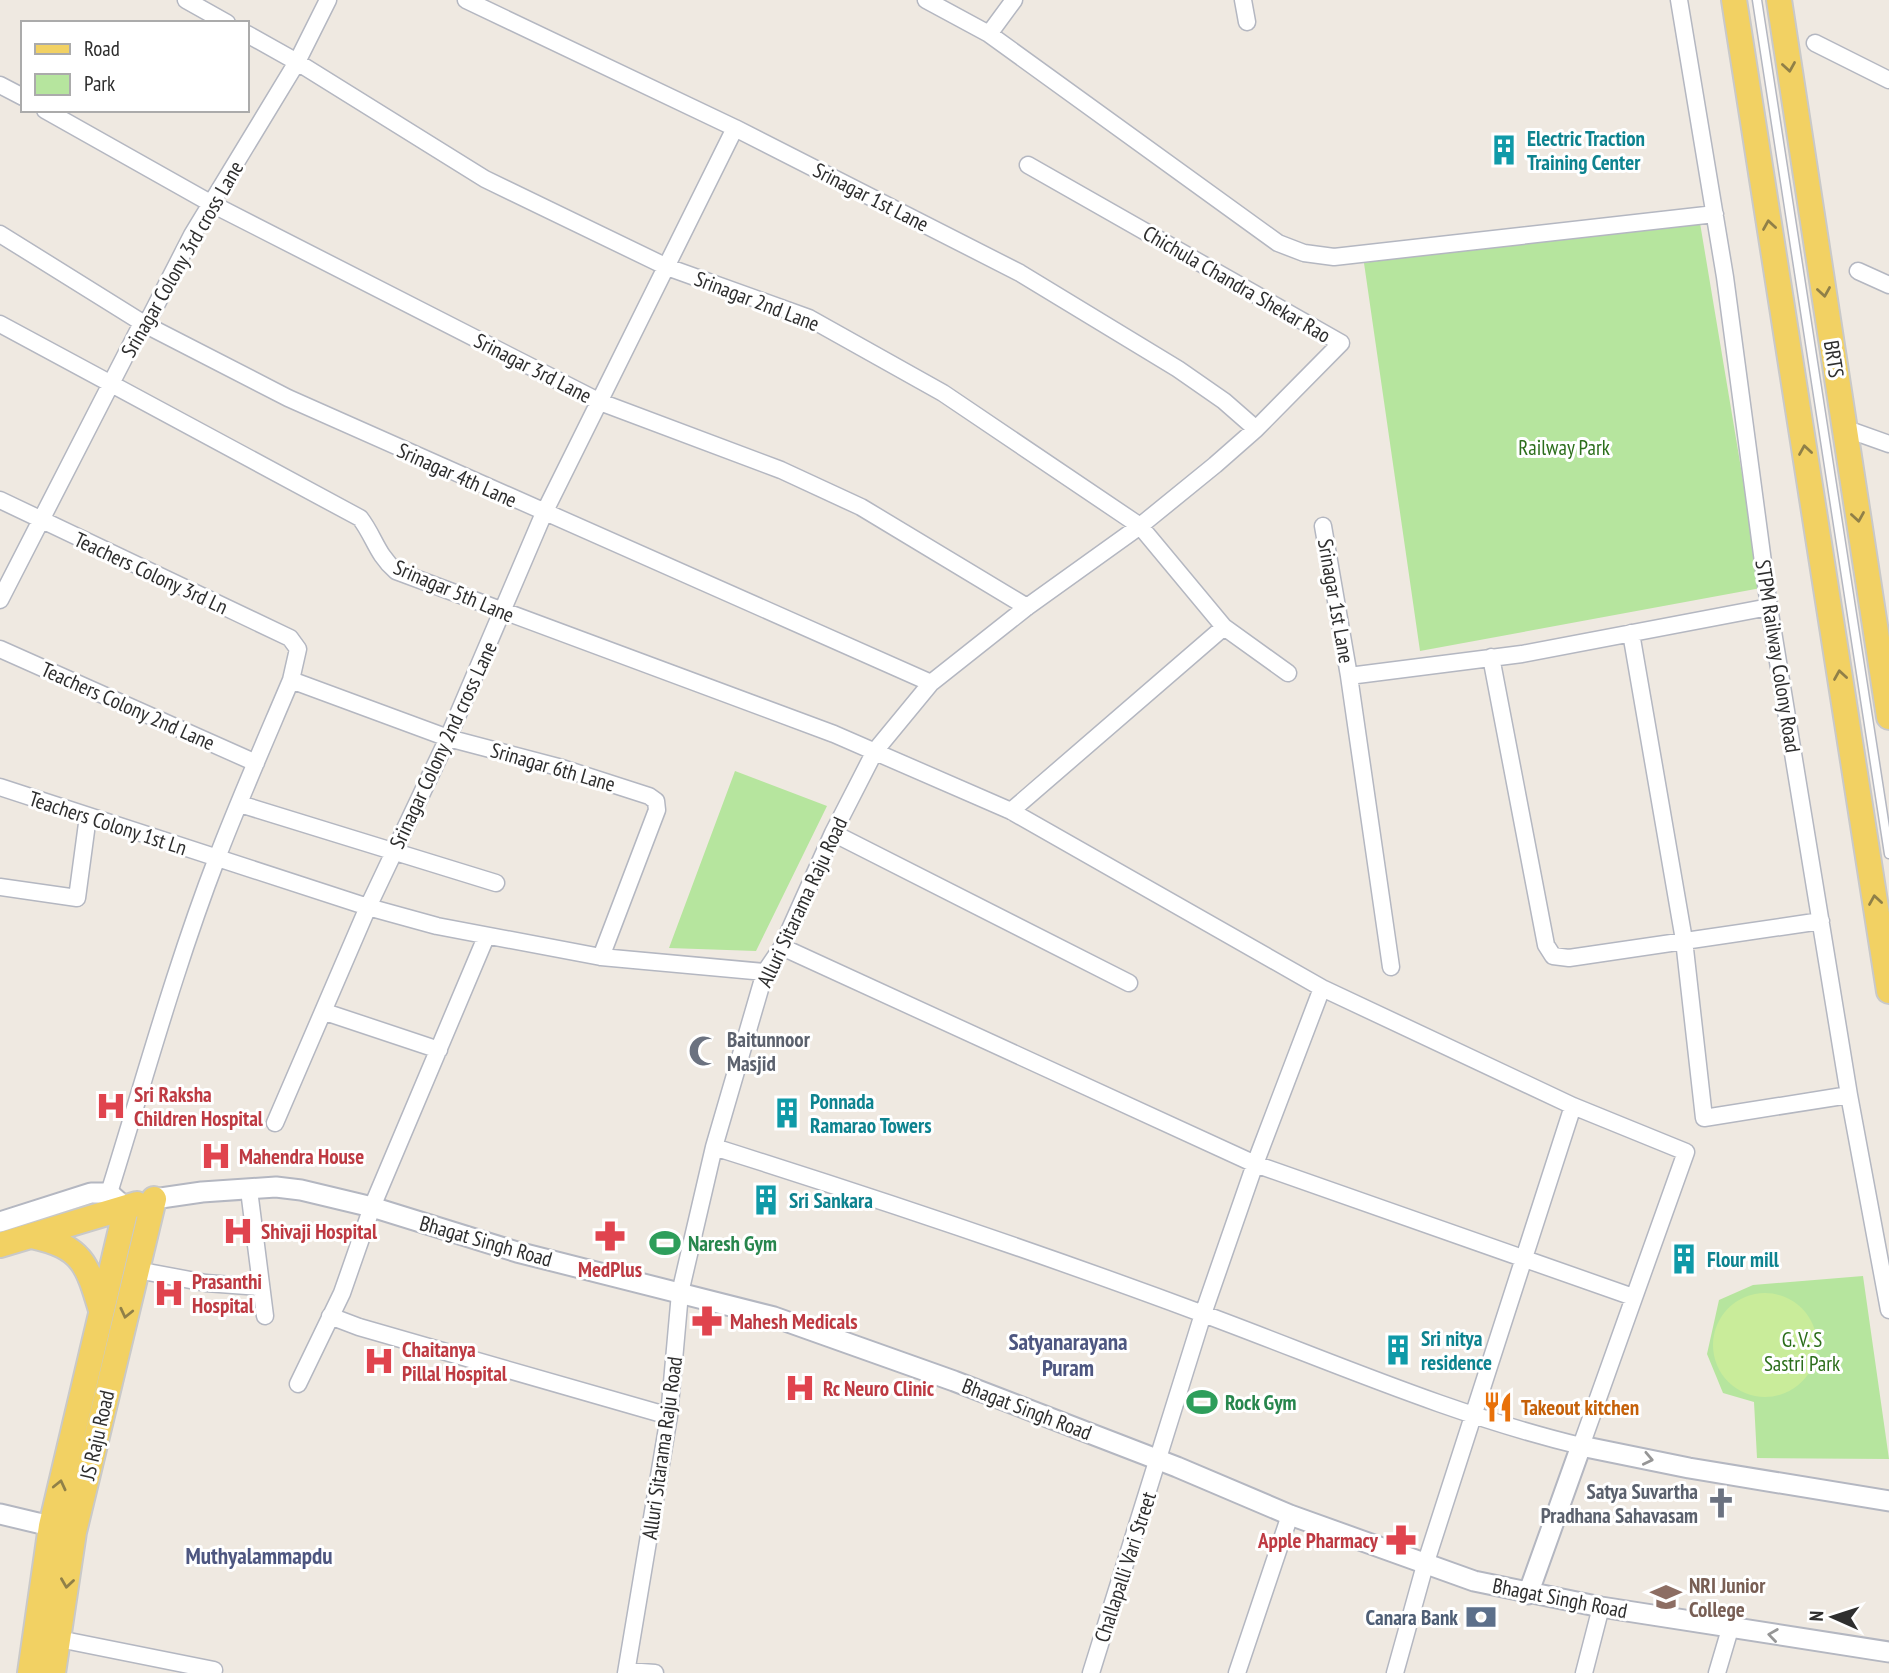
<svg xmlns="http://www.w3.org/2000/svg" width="1889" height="1673" viewBox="0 0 1889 1673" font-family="'PT Sans Narrow',sans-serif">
<rect width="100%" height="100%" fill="#efe9e1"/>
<!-- green -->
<path fill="#b6e59e" d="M1698,211L1761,588L1420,651L1364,263Z
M735,771L827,806L756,951L669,948Z
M1863,1276L1889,1459L1757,1458L1754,1402L1723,1393L1707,1354L1719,1300L1753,1285Z"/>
<!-- pitch -->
<path fill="#c9ec9a" d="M1713 1345a52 52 0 1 1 104 0a52 52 0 1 1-104 0Z"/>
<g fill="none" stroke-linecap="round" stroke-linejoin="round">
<!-- service casing -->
<g stroke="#b4b7c1" stroke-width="11">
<path id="service" d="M1757,0L1889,854"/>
</g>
<!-- minor casing -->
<g stroke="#b4b7c1" stroke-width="19">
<path id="minor" d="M186,0L227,23
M466,0L735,128L1020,273L1178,369L1224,401L1256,429
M926,0L989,34L1014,0
M1243,0L1247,22
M1679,0L1725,277L1769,607L1849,1095L1889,1310
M247,34L297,62L485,179L667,267L809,318L943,393L1140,526L1224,627L1288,673
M989,34L1278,243L1304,253L1334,257L1715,214
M1815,43L1889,80
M0,85L23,97
M45,110L212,204L600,402L781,470L861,507L1027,607
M0,234L146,325L288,398L931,683
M1858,271L1889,285
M0,324L360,518C374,536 377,555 396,571L834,734L1011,811L1322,988L1573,1106L1686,1152L1581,1446C1452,1415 1330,1361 1206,1315C1043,1254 879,1199 714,1147
M1844,428L1889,444
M0,500L290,638L298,649L291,680C266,739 240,798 217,858C175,967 144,1081 109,1193
M1323,526L1349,676L1391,967
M0,600L139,329L146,325L192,235L297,62L328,0
M1631,633L1684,940L1704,1118L1849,1095
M0,649L256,763
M1491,657L1546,945L1553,956L1569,958L1821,921
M1349,676L1522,654L1769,607
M291,680L448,738L562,768L649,796L656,801L657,810L601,957
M0,787L368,907L437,926L601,957L765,972
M240,804L496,883
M1011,811L1224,627
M833,833L1129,983
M0,887L77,898L88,816
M782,947L1255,1164L1633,1297
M325,1012L439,1050
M275,1123L368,907L448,738L544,513L735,128
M249,1190L265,1316
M137,1270L206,1283L260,1287
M330,1316L359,1327L669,1416
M298,1384L342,1293L372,1207L486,937
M59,1639L214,1670
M627,1671L655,1673
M626,1673L669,1416L680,1293L714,1147L765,972L782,947L833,833L875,751L931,683L1027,607L1140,526L1215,465L1256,429L1341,343L1028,165
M1091,1673L1203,1314L1255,1164L1322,988
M1237,1673L1290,1515
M1395,1673L1425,1565L1573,1106
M1584,1673L1601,1607
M1717,1673L1730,1629"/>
</g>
<!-- tertiary casing -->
<g stroke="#b4b7c1" stroke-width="23">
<path id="tertiary" d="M154,1199L202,1192L276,1187L301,1190L372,1207L517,1252L774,1317L954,1381L1177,1467L1290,1515L1474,1581L1601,1607L1889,1652
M0,1222L91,1193H109L126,1208
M0,1514L63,1529
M1528,1594L1581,1446L1689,1468L1889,1501"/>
</g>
<!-- primary casing -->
<g stroke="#c9c9c9" stroke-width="28">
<path id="primary" d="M1734,0L1889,991
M1779,0L1889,717
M32,1236C82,1247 87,1263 101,1310
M0,1245L137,1204
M30,1673L51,1526L126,1208
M53,1673L74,1532L154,1199"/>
</g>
<!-- service -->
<use href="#service" stroke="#fff" stroke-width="8"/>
<!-- minor -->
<use href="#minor" stroke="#fff" stroke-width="16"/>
<!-- tertiary -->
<use href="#tertiary" stroke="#fff" stroke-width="19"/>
<!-- primary -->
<use href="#primary" stroke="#f2d163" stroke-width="24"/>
</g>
<!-- one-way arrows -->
<defs><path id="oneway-chevron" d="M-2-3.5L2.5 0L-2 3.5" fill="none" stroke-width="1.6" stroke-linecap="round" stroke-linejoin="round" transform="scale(1.75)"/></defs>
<g stroke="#908048">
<use href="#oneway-chevron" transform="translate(1789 67) rotate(81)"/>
<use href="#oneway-chevron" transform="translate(1769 225) rotate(-99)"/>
<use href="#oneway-chevron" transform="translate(1824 292) rotate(81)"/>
<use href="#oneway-chevron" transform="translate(1805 450) rotate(-99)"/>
<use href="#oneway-chevron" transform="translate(1858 517) rotate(81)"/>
<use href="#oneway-chevron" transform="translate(1840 675) rotate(-99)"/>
<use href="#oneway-chevron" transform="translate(1875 900) rotate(-99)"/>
<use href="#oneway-chevron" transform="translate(126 1313) rotate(103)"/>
<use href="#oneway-chevron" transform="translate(60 1485) rotate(-77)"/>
<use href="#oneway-chevron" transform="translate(67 1583) rotate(98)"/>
</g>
<g stroke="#969696">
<use href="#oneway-chevron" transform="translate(1648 1459) rotate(12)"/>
<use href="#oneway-chevron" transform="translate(1773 1635) rotate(-172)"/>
</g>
<!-- icons -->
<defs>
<g id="building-bare" transform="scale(2.415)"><path d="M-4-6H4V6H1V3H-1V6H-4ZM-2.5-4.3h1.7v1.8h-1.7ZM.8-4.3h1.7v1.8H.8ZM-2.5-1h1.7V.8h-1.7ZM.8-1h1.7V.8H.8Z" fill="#0f9aa8" stroke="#fff" stroke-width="2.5" paint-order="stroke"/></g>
<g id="mosque-bare" transform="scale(2.415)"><path d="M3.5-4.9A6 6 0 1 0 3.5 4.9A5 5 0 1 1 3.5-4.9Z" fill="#6b7280" stroke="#fff" stroke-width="2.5" paint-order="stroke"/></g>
<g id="hospital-bare" transform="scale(2.415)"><path d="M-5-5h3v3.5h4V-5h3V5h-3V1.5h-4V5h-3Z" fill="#e0444e" stroke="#fff" stroke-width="2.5" paint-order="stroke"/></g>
<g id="pharmacy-bare" transform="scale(2.415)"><path d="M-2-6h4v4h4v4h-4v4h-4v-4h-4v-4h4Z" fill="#e0444e" stroke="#fff" stroke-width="2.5" paint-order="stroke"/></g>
<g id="stadium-bare" transform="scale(2.415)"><path d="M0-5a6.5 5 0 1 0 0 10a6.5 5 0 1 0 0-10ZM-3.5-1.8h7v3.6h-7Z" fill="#2e9e5b" stroke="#fff" stroke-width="2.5" paint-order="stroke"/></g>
<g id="restaurant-bare" transform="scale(2.415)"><path d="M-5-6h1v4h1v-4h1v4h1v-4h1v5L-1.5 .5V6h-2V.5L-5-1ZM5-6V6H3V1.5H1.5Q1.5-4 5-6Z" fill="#e8710a" stroke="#fff" stroke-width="2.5" paint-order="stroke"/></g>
<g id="church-bare" transform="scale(2.415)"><path d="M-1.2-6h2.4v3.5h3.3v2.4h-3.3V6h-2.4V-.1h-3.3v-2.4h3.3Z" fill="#6b7280" stroke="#fff" stroke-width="2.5" paint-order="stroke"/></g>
<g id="university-bare" transform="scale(2.415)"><path d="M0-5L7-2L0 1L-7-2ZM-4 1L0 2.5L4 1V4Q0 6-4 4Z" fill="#8d6e63" stroke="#fff" stroke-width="2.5" paint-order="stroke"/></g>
<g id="bank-bare" transform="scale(2.415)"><path d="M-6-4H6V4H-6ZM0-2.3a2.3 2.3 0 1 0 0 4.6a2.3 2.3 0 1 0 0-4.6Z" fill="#5c6f8a" stroke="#fff" stroke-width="2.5" paint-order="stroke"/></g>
</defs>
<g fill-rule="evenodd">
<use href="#building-bare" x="1504" y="150"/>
<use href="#mosque-bare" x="704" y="1051"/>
<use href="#hospital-bare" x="111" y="1106"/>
<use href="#building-bare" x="787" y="1113"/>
<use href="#hospital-bare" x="216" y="1156"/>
<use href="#building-bare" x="766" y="1200"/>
<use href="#hospital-bare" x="238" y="1231"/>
<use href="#pharmacy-bare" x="610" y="1236"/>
<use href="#stadium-bare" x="665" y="1243"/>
<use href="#building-bare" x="1684" y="1259"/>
<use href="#hospital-bare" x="169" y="1293"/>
<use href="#pharmacy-bare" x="707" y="1321"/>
<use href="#building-bare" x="1398" y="1350"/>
<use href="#hospital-bare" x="379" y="1361"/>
<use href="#hospital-bare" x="800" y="1388"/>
<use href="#stadium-bare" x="1202" y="1402"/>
<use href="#restaurant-bare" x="1498" y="1407"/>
<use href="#church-bare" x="1721" y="1503"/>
<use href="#pharmacy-bare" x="1401" y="1540"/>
<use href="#university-bare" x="1666" y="1597"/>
<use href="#bank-bare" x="1481" y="1617"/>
</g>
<g text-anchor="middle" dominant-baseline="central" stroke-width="6" stroke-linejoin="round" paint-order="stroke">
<!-- culture labels -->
<g font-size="21" font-weight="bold" fill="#0d838f" stroke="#fff" text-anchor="start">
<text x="1527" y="138">Electric Traction<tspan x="1527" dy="24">Training Center</tspan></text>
<text x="810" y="1101">Ponnada<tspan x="810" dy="24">Ramarao Towers</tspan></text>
<text x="789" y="1200">Sri Sankara</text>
<text x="1707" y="1259">Flour mill</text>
<text x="1421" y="1338">Sri nitya<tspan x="1421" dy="24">residence</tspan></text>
</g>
<!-- street labels -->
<g font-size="21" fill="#2e2e2e" stroke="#fff">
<text transform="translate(871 197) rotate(27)">Srinagar 1st Lane</text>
<text transform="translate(182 259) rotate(-60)">Srinagar Colony 3rd cross Lane</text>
<text transform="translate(1237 284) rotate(30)">Chichula Chandra Shekar Rao</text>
<text transform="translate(757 301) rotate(21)">Srinagar 2nd Lane</text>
<text transform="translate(1834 359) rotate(81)">BRTS</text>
<text transform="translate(533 368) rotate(27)">Srinagar 3rd Lane</text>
<text transform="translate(457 475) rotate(24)">Srinagar 4th Lane</text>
<text transform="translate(151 573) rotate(25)">Teachers Colony 3rd Ln</text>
<text transform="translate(454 591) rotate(23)">Srinagar 5th Lane</text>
<text transform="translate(1336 601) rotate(80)">Srinagar 1st Lane</text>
<text transform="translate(1778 656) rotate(81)">STPM Railway Colony Road</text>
<text transform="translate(128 706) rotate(24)">Teachers Colony 2nd Lane</text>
<text transform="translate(443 745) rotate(-65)">Srinagar Colony 2nd cross Lane</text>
<text transform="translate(553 767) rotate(16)">Srinagar 6th Lane</text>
<text transform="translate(108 823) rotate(18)">Teachers Colony 1st Ln</text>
<text transform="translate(802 902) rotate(-65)">Alluri Sitarama Raju Road</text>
<text transform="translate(486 1241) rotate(16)">Bhagat Singh Road</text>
<text transform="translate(1027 1409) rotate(21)">Bhagat Singh Road</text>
<text transform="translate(97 1435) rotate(-77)">JS Raju Road</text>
<text transform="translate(662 1448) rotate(-82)">Alluri Sitarama Raju Road</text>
<text transform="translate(1125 1567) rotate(-72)">Challapalli Vari Street</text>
<text transform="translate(1560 1598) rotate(11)">Bhagat Singh Road</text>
</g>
<!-- park labels -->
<g font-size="21" fill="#2c6e1b" stroke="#fff">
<text x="1564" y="447">Railway Park</text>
<text x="1802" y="1339">G. V. S<tspan x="1802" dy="24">Sastri Park</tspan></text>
</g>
<!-- worship labels -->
<g font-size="21" font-weight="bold" fill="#5b616d" stroke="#fff" text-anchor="start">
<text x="727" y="1039">Baitunnoor<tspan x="727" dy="24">Masjid</tspan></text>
<text x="1698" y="1491" text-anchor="end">Satya Suvartha<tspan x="1698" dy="24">Pradhana Sahavasam</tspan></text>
</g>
<!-- health labels -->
<g font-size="21" font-weight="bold" fill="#be3a42" stroke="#fff" text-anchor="start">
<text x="134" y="1094">Sri Raksha<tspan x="134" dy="24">Children Hospital</tspan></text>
<text x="239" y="1156">Mahendra House</text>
<text x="261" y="1231">Shivaji Hospital</text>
<text x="610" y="1269" text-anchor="middle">MedPlus</text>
<text x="192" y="1281">Prasanthi<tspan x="192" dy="24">Hospital</tspan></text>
<text x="730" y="1321">Mahesh Medicals</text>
<text x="402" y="1349">Chaitanya<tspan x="402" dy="24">Pillal Hospital</tspan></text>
<text x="823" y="1388">Rc Neuro Clinic</text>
<text x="1378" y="1540" text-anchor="end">Apple Pharmacy</text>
</g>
<!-- leisure labels -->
<g font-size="21" font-weight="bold" fill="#27864d" stroke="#fff" text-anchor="start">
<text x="688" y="1243">Naresh Gym</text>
<text x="1225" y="1402">Rock Gym</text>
</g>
<!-- food labels -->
<g font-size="21" font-weight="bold" fill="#c56008" stroke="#fff" text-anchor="start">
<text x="1521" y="1407">Takeout kitchen</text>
</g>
<!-- education labels -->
<g font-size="21" font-weight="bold" fill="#785e54" stroke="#fff" text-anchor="start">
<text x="1689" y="1585">NRI Junior<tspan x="1689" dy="24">College</tspan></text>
</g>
<!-- service labels -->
<g font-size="21" font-weight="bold" fill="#4e5e75" stroke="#fff" text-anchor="end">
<text x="1458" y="1617">Canara Bank</text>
</g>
<!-- neighbourhood labels -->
<g font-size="23" font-weight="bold" fill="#4d5680" stroke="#fff">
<text x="1068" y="1341">Satyanarayana<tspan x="1068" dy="26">Puram</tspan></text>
<text x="259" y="1555">Muthyalammapdu</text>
</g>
</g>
<!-- legend -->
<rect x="21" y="21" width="228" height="91" fill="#ffffff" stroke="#ababab" stroke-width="2"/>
<rect x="35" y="44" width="35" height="10" fill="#f2d163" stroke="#ababab" stroke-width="2"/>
<text x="84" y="56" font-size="21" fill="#2e2e2e">Road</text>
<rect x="35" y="74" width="35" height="21" fill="#b6e59e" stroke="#ababab" stroke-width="2"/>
<text x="84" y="91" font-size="21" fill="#2e2e2e">Park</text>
<!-- north arrow -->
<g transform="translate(1833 1617) rotate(273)" stroke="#ffffff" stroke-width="5" paint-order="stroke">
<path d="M0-5L12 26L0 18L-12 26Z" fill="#2e2e2e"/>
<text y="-10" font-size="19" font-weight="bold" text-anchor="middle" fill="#2e2e2e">N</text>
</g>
</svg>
